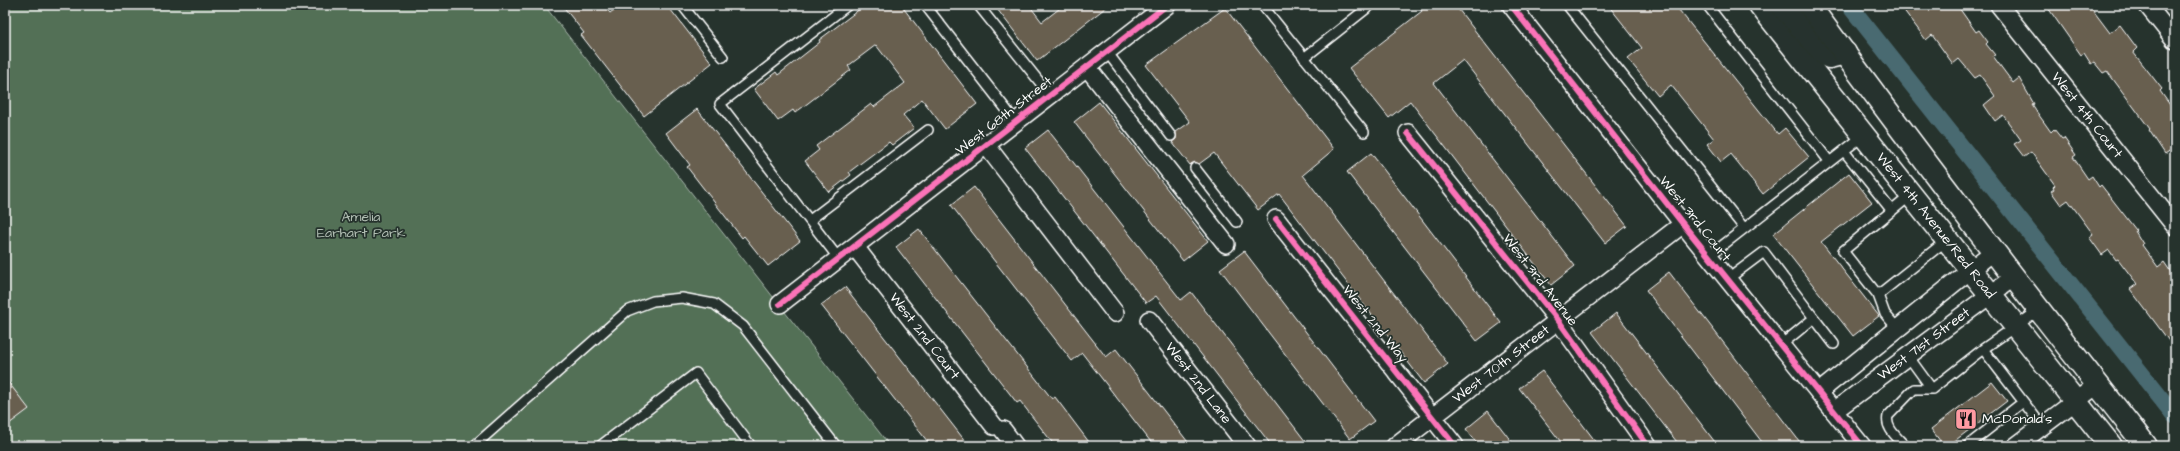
<svg xmlns="http://www.w3.org/2000/svg" width="2180" height="451" viewBox="0 0 2180 451" font-family="'Architects Daughter',sans-serif">
<rect width="100%" height="100%" fill="#26332d"/>
<filter id="ink" filterUnits="userSpaceOnUse"><feTurbulence type="fractalNoise" baseFrequency=".025" numOctaves="2"/><feDisplacementMap in="SourceGraphic" scale="8" xChannelSelector="R" yChannelSelector="G"/><feConvolveMatrix kernelMatrix="1 2 1 2 8 2 1 2 1" color-interpolation-filters="sRGB"/></filter>
<g filter="url(#ink)">
<!-- green -->
<path fill="#526f57" stroke="#a8b7ab" d="M5,5H544L890,446H5Z"/>
<g fill="none" stroke-linecap="round" stroke-linejoin="round">
<!-- canal -->
<path stroke="#4a6a71" stroke-width="17" d="M1849,5L2175,416"/>
</g>
<!-- building -->
<path fill="#675f50" stroke="#fff" d="M562,5H603L610,13L620,5H667L712,63L644,116L581,35L584,33Z
M865,5H901L977,104L945,129L922,99L903,115L914,128L892,145L889,142L849,172L851,175L829,192L805,161L819,150L816,146L871,104L874,107L905,83L876,45L848,66L851,70L795,113L793,110L778,121L754,89L776,72L778,75L820,42L819,40Z
M994,5H1029L1042,22L1064,5H1109L1037,61Z
M1417,5H1455L1627,226L1605,243L1463,60L1434,83L1575,266L1551,285L1410,101L1389,118L1349,68L1422,11Z
M1608,5H1675L1778,134L1785,128L1809,157L1763,194L1731,154L1721,162L1707,144L1714,139L1671,85L1658,96L1628,59L1642,48Z
M1900,5H1957L1976,32L1979,30L1988,42L1986,44L1995,55L1993,56L2013,83L2019,78L2034,104L2032,105L2036,111L2051,132L2054,129L2062,139L2064,138L2076,155L2073,157L2088,179L2092,176L2099,187L2101,185L2136,230L2135,231L2143,244L2142,245L2158,267L2164,262L2175,278V349L2130,289L2137,284L2118,259L2116,260L2109,250L2102,255L2089,237L2093,234L2068,200L2061,205L2051,191L2054,189L2053,187L2055,185L2031,152L2024,157L2014,144L2021,140L2003,115L1995,121L1984,105L1995,96L1980,75L1975,78L1959,59L1953,64L1932,35L1926,40Z
M2046,5H2089L2110,33L2120,25L2137,48L2133,52L2162,89L2160,91L2175,112V147L2165,154L2149,130L2150,129L2107,71L2103,73L2094,62L2091,64L2084,53L2081,55Z
M1225,8L1334,149L1303,175L1448,364L1424,383L1279,194L1258,210L1214,153L1199,164L1195,162L1190,165L1172,142L1176,139V132L1190,122L1146,65Z
M1099,102L1208,241L1183,261L1074,122Z
M697,109L800,241L768,266L744,236L742,238L687,167L690,165L666,133Z
M1048,130L1181,300L1191,292L1309,446H1272L1156,296L1146,303L1025,148Z
M1371,153L1501,323L1477,341L1347,172Z
M1849,173L1872,202L1821,242L1879,316L1853,336L1773,234Z
M974,187L1106,357L1116,349L1191,446H1154L1082,353L1072,361L951,205Z
M919,229L1052,399L1055,397L1092,446H1055L1020,401L1017,403L896,247Z
M1244,251L1374,421L1350,439L1220,269Z
M1669,272L1803,446H1765L1646,290Z
M845,287L969,446H931L821,305Z
M1616,313L1718,446H1680L1592,332Z
M1542,371L1599,446H1564L1519,388Z
M5,378L29,409L5,427Z
M1992,382L2007,401L1948,446H1944L1931,429Z
M1488,411L1515,446H1479L1466,429Z"/>
<g fill="none" stroke-linecap="round" stroke-linejoin="round">
<!-- service casing -->
<g stroke="#fff" stroke-width="12">
<path id="service" d="M682,5L723,57
M925,5L1016,122
M978,5L1050,95
M1262,5L1364,132
M1567,5L1744,228
M1707,5L1829,161
M1107,52L1171,136
M1304,58L1371,5
M1844,151L1892,211
M1195,168L1237,222
M810,220L928,130
M1709,256L1864,135
M839,259L720,104L848,5
M1728,279L1764,252L1814,318
M1878,295L1947,240
M1897,328L1885,314L1878,295L1843,251L1911,195
M1781,345L1814,318L1834,344
M1983,349L2042,426
M1908,356L1932,389
M474,446L627,311L653,301L682,298L714,304L743,326L836,446
M600,446L696,373L751,446
M1905,446C1897,437 1885,428 1888,416L1914,389H1932L1983,349L2039,310
M1967,446L2023,402"/>
</g>
<!-- minor casing -->
<g stroke="#fff" stroke-width="20">
<g id="minor">
<path d="M1511,5L1683,224L1862,446"/>
<path id="s1" d="M1999,5L2175,226"/>
<path d="M2147,5L2175,40"/>
<path d="M1087,67L1226,244"/>
<path d="M1408,133L1558,320L1648,446"/>
<path d="M986,145L1115,313"/>
<path d="M1276,219L1455,446"/>
<path id="s2" d="M855,247L994,426"/>
<path d="M780,304L1167,5"/>
<path id="s3" d="M1149,320L1247,446"/>
<path d="M1819,392L1994,251"/>
<path id="s4" d="M1834,411L2014,277"/>
<path d="M1003,430L1015,446"/>
<path id="s5" d="M1395,446L1683,224"/>
<path d="M2016,446L2097,385"/>
</g>
</g>
<!-- primary casing -->
<g stroke="#fff" stroke-width="25">
<g id="primary">
<path id="s6" d="M1760,5L2111,446"/>
<path d="M1781,5L1825,55L1829,57L1845,53"/>
<path d="M1809,5C1918,154 2031,301 2146,446"/>
</g>
</g>
<!-- service -->
<use href="#service" stroke="#26332d" stroke-width="9"/>
<!-- minor -->
<use href="#minor" stroke="#26332d" stroke-width="17"/>
<!-- primary -->
<use href="#primary" stroke="#26332d" stroke-width="22"/>
<!-- cycleway casing -->
<g stroke="#26332d" stroke-width="8">
<path id="cycleway" d="M1511,5L1683,224L1862,446
M1408,133L1558,320L1648,446
M1276,219L1455,446
M780,304L1167,5"/>
</g>
<!-- cycleway -->
<use href="#cycleway" stroke="#fb73b8" stroke-width="6"/>
</g>
</g>
<!-- icons -->
<defs>
<g id="restaurant-square" transform="scale(1.15)"><rect x="-9" y="-9" width="18" height="18" rx="4" fill="#ff9aa2" stroke="#26332d"/><path d="M-5-6h1v4h1v-4h1v4h1v-4h1v5L-1.5 .5V6h-2V.5L-5-1ZM5-6V6H3V1.5H1.5Q1.5-4 5-6Z" fill="#111"/></g>
</defs>
<g fill-rule="evenodd">
<use href="#restaurant-square" x="1966" y="419"/>
</g>
<g text-anchor="middle" dominant-baseline="central" stroke-width="3.5" stroke-linejoin="round" paint-order="stroke">
<!-- street labels -->
<g font-size="14" fill="#fff" stroke="#26332d">
<text transform="translate(1004 116) rotate(-38)">West 68th Street</text>
<text stroke="none"><textPath href="#s1" startOffset="141">West 4th Court</textPath></text>
<text transform="translate(1695 219) rotate(51)">West 3rd Court</text>
<text stroke="none"><textPath href="#s6" startOffset="282">West 4th Avenue/Red Road</textPath></text>
<text transform="translate(1540 280) rotate(52)">West 3rd Avenue</text>
<text transform="translate(1375 324) rotate(51)">West 2nd Way</text>
<text stroke="none"><textPath href="#s2" startOffset="113">West 2nd Court</textPath></text>
<text stroke="none"><textPath href="#s4" startOffset="112">West 71st Street</textPath></text>
<text stroke="none"><textPath href="#s5" startOffset="134">West 70th Street</textPath></text>
<text stroke="none"><textPath href="#s3" startOffset="80">West 2nd Lane</textPath></text>
</g>
<!-- park labels -->
<g font-size="14" fill="#b1beb3" stroke="#26332d">
<text x="361" y="217">Amelia<tspan x="361" dy="16">Earhart Park</tspan></text>
</g>
<!-- poi labels -->
<g font-size="14" fill="#fff" stroke="#26332d" text-anchor="start">
<text x="1982" y="419">McDonald's</text>
</g>
</g>
<!-- margin -->
<rect width="2180" height="451" fill="none" stroke="#26332d" stroke-width="20"/>
<rect x="10" y="10" width="2160" height="431" fill="none" stroke="#fff" stroke-width="1.5" filter="url(#ink)"/>
</svg>
